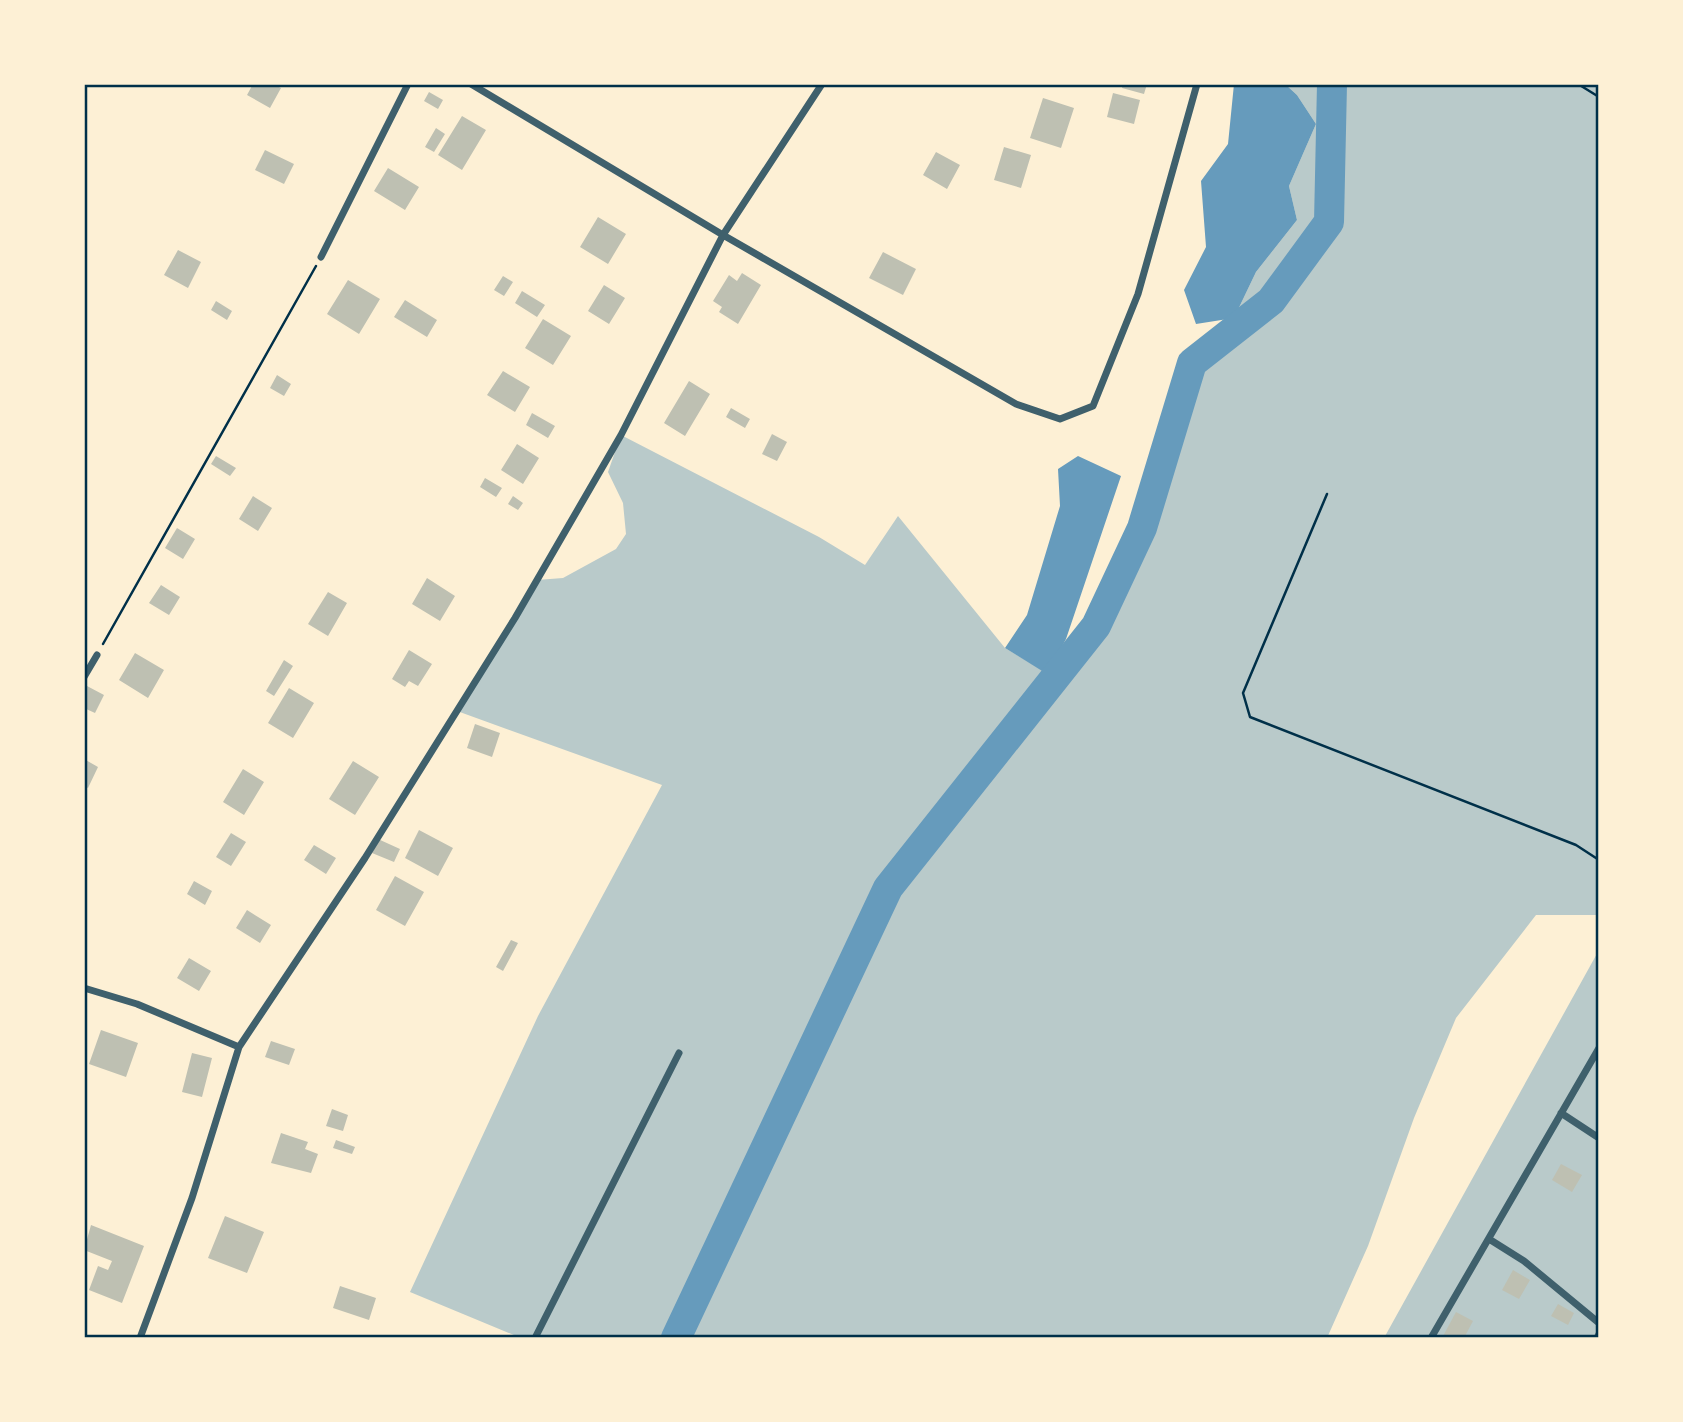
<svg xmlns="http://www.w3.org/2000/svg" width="1683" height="1422" viewBox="0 0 1683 1422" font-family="'DM Sans',sans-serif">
<rect width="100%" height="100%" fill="#fdf0d5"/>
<!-- green -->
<path fill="#b9caca" d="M1285,84H1599V915H1536L1456,1018L1414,1118L1368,1246L1327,1338H521L410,1292L538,1016L662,785L457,711L537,580L563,578L616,549L626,534L623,503L608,472L621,435L819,537L865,565L898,516L1005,648L1065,684L1142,528L1192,363L1234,318L1256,272L1297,220L1289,186L1316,124L1297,95Z
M1599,950V1338H1384Z"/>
<!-- water -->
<path fill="#669bbc" d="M1234,84H1285L1297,95L1316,124L1289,186L1297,220L1256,272L1234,318L1196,324L1184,290L1206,247L1201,181L1228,144Z
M1078,456L1121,476L1066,639L1047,674L1005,648L1027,615L1060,506L1058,469Z"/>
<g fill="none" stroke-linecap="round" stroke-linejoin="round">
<!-- river -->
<path stroke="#669bbc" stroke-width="30" d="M676,1338L888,888L1096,626L1142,528L1192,363L1271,301L1329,222L1332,84"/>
</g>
<!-- building -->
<path fill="#bec0b2" d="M253,84H273L281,88L270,108L247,95Z
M1123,84H1147L1144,94L1122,88Z
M429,92L443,100L438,109L424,101Z
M1113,93L1140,100L1134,124L1107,117Z
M1043,98L1074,108L1061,148L1030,138Z
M462,116L486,130L462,170L438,155Z
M436,128L445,134L434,152L425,147Z
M1004,147L1031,155L1021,188L994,180Z
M265,150L294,164L284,184L255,170Z
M936,152L960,165L947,189L923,175Z
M388,168L419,187L405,210L374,191Z
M598,217L626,234L608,264L580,247Z
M178,250L201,262L188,288L164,275Z
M883,252L916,269L903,295L869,278Z
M742,273L761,285L738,324L719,312L722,307L713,301L729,275L737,281Z
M503,276L513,282L504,296L494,290Z
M348,280L380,299L359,334L327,314Z
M604,285L625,298L609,324L588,311Z
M522,291L545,305L537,317L515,303Z
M405,300L437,320L427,337L394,317Z
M216,301L232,311L227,320L211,310Z
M543,319L571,336L553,365L525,348Z
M503,371L530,387L515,412L487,395Z
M277,375L291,384L284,396L270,388Z
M689,381L710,394L685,436L664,423Z
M731,408L750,419L745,428L726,417Z
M532,413L555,426L548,438L526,425Z
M772,434L787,442L777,461L762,454Z
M517,444L539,458L523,484L501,470Z
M216,456L236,468L230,476L211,464Z
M485,478L502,488L496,497L480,487Z
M253,496L272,508L258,531L239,519Z
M513,496L523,503L518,510L508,504Z
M177,528L195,539L183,559L165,548Z
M427,578L455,596L440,621L412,604Z
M161,585L180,597L169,615L149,603Z
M328,592L347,603L328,636L308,624Z
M409,650L432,664L418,686L409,681L405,687L392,679Z
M135,653L164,670L148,698L119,680Z
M284,660L293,666L274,696L266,691Z
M87,686L104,695L95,713L84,708Z
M289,688L314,703L293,738L268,723Z
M475,724L500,733L492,757L467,748Z
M84,759L98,767L88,788L84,786Z
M353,761L379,777L355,815L329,799Z
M243,769L264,782L244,815L223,802Z
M419,830L453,848L438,876L405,858Z
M231,833L246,842L231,866L216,857Z
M378,839L400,849L394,862L372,853Z
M314,845L336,858L326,874L304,860Z
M395,876L424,892L405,926L376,910Z
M194,881L212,891L205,905L187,894Z
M247,910L271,925L260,943L236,928Z
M511,940L518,943L503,971L496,967Z
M189,958L211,971L199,991L177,978Z
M101,1030L138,1043L126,1077L89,1064Z
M271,1041L295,1049L289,1065L265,1057Z
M192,1053L212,1058L202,1097L182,1092Z
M332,1109L348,1115L343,1131L326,1126Z
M281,1133L308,1142L305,1149L318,1154L311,1173L271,1163Z
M336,1140L355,1147L352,1154L333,1148Z
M1561,1164L1582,1175L1572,1192L1552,1180Z
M225,1216L264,1232L247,1273L208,1258Z
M91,1225L144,1246L122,1303L89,1290L98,1266L108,1270L112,1261L84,1250Z
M1513,1270L1530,1280L1519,1299L1502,1290Z
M340,1286L376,1298L369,1320L333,1308Z
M1558,1304L1574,1313L1568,1325L1551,1316Z
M1456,1312L1473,1321L1464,1338H1442Z"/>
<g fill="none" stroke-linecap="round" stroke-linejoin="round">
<!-- path -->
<path stroke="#003049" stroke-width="2.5" d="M1578,84L1599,97
M1327,494L1243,693L1250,717L1576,845L1599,860
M103,644L316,266"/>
<!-- minor -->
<path stroke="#3f606c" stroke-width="7" d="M471,84L723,235L1016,404L1060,419L1093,406L1138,294L1197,84
M321,257L408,84
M84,677L97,655
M84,988L137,1004L239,1047
M1561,1113L1599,1138
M1489,1239L1524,1261L1599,1323
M140,1338L192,1198L239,1047L365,858L515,618L621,435L723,235L822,84
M535,1338L679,1053
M1431,1338L1599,1048
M1597,1338L1599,1334"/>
</g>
<!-- border -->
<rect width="1683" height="1422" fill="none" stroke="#fdf0d5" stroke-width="172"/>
<rect x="86" y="86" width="1511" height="1250" fill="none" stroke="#003049" stroke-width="2.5"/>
</svg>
